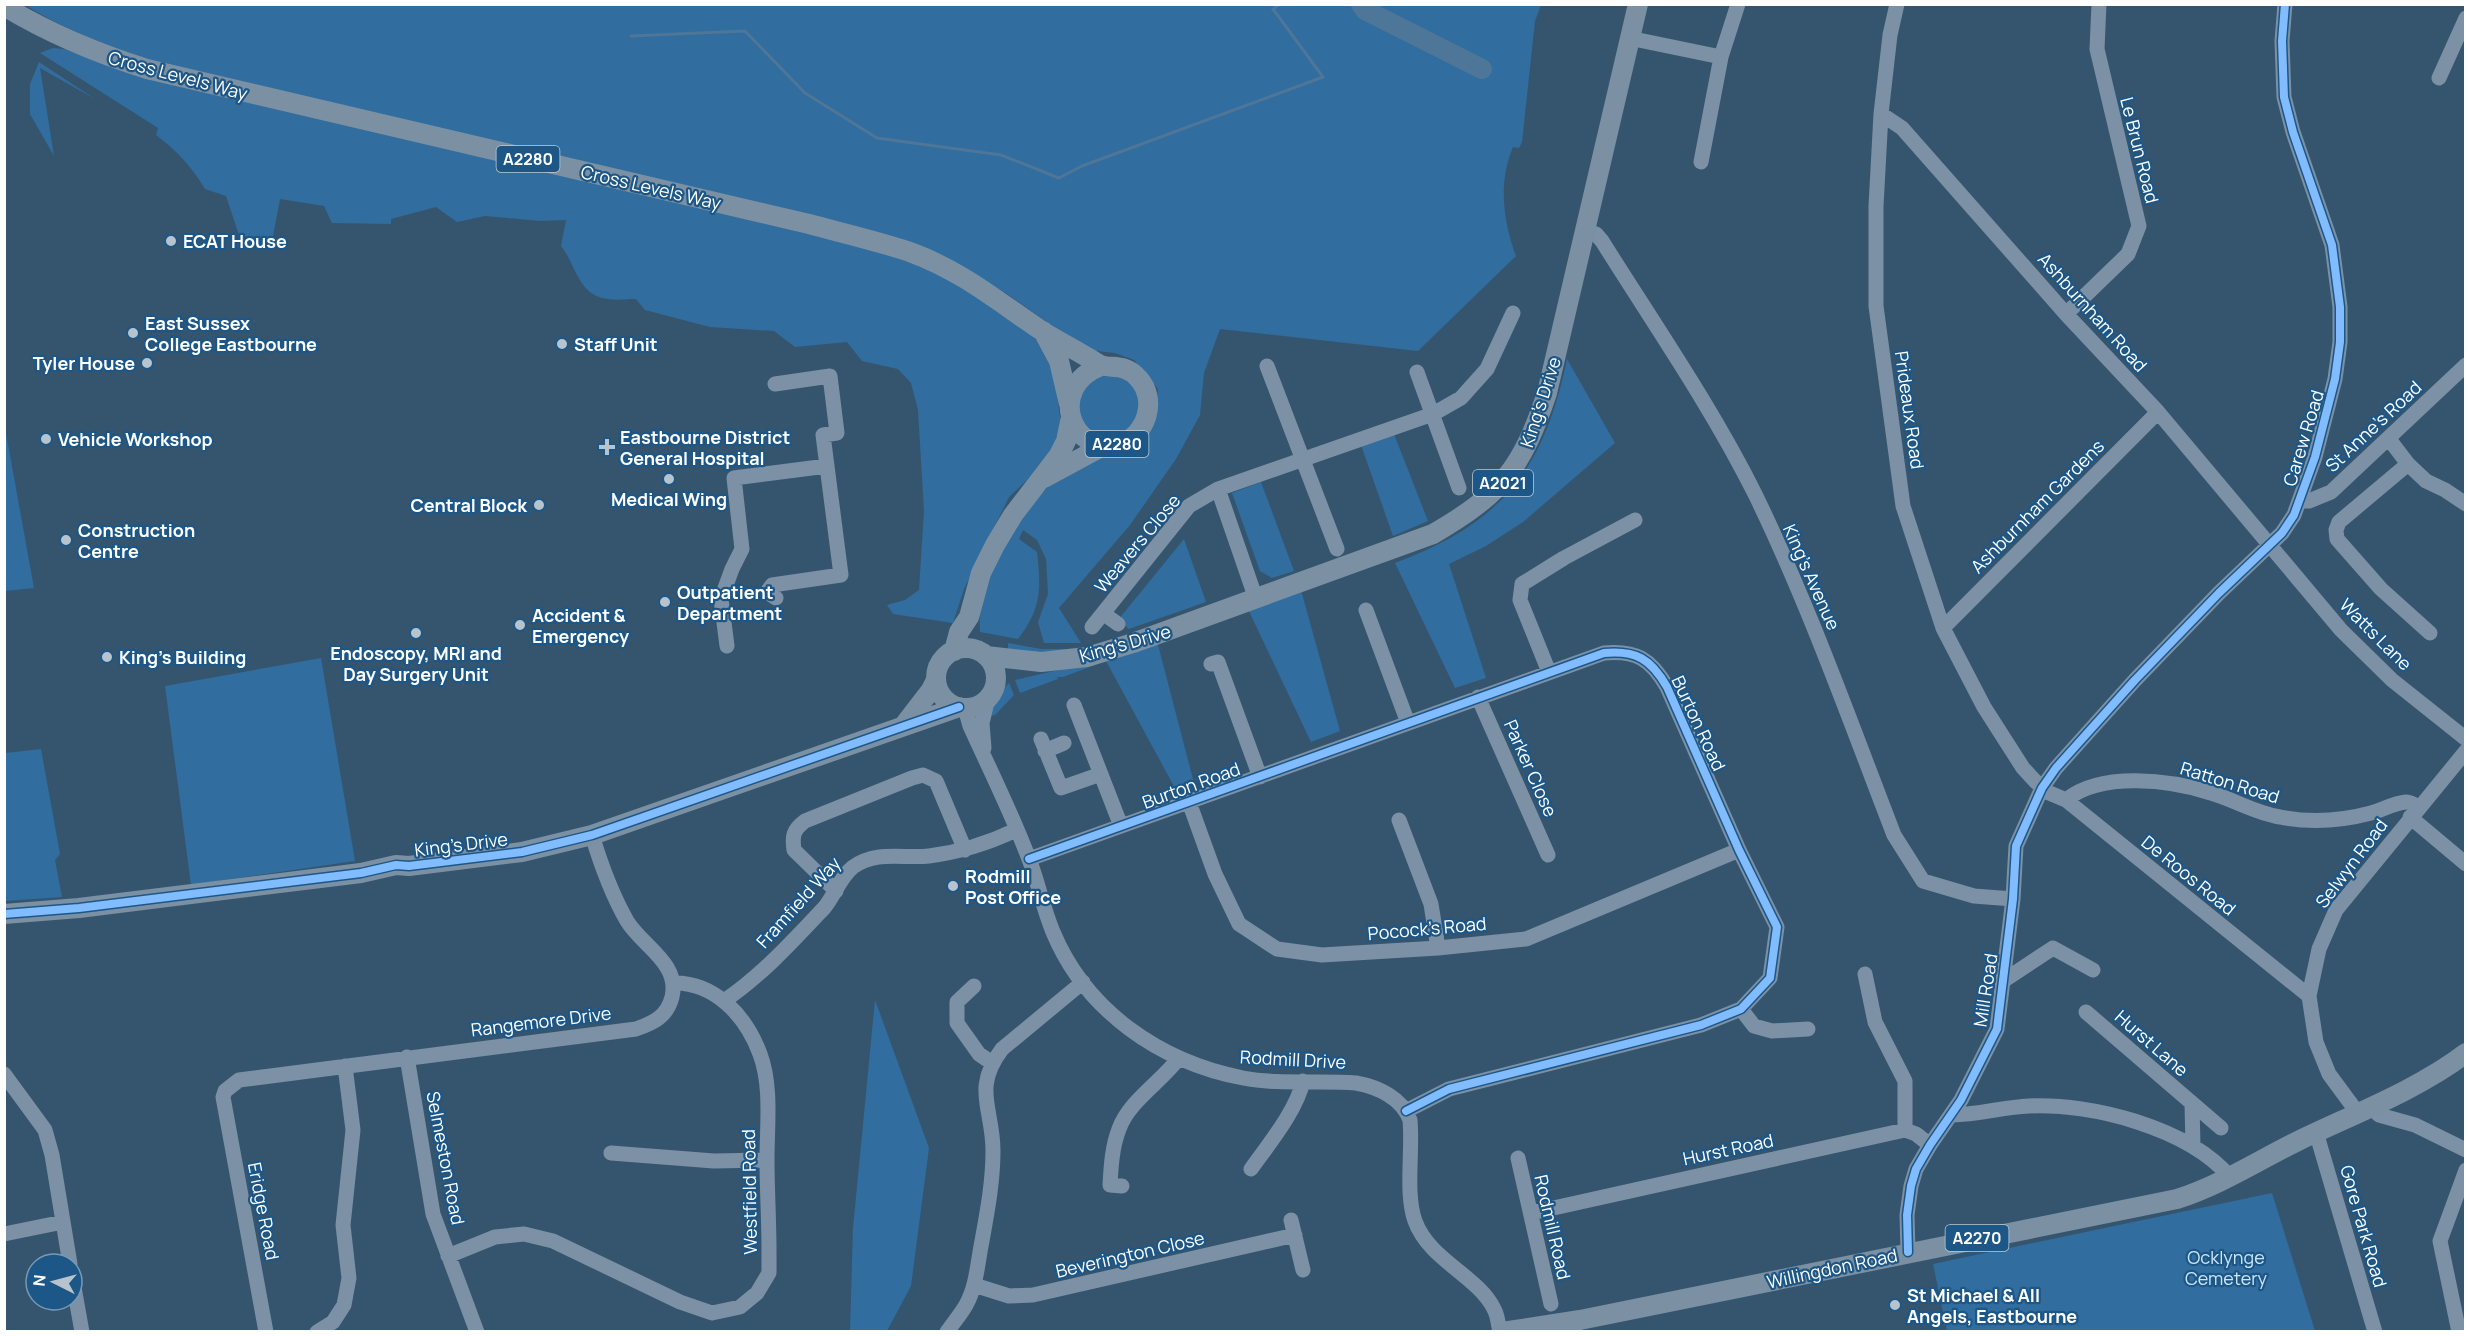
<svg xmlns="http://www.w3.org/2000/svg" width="2470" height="1336" viewBox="0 0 2470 1336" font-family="Manrope,sans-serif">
<rect width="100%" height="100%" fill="#35556f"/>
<!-- green -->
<path fill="#316d9e" d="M25,5H1541L1535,21L1522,142L1519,148L1513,147C1498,182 1503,221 1516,256L1418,351L1220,329L1204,373L1200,415L1176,459L1130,525L1059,608L1081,643H1044L1038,622L1048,594L1046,559L1037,540L1023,530L1019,539L1037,552C1041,588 1042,608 1018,639L980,632L979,604L995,557L1034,501L1054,481L1082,466L1122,449L1138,446L1154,425L1158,389L1134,360L1115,353L1087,350L1007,294L942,255L170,69C120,51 70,33 25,5Z
M53,48L64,49L115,67L892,254L940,274L992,303L1032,335L1044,348L1054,372L1061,424L1053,447L1027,480L1009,497L964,589L953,623L893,614L887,605L905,600L919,590L924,511L918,410L911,383L898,369L862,361L847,342L795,347L774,331L710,327L645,310L636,299C626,299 613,301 603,298C578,293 575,263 561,246L566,220L540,221L485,216L457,222L436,207L391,219V224L332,223L324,206L280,199L272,241L239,235L226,196L205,189C192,167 177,151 156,135L158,128L40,53Z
M39,62L95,99L40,68L54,156L30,114V84Z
M1567,359L1615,443L1523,522L1486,546L1449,564L1486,678L1455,688L1395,563C1502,523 1544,470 1567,359Z
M1091,374H1123C1127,380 1135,387 1138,393C1149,418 1117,446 1093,433C1085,429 1079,414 1074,406Z
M4,422L34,588L5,591Z
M1394,434L1428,521L1393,536L1361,445Z
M1261,482L1294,571L1272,578L1260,571L1232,493Z
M1184,539L1206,602L1129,629L1118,620Z
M1301,590L1340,731L1311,742L1248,609Z
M1157,641L1194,783L1176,790L1106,661Z
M1008,643L1041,649H1066V651L1008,653Z
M321,658L355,861L191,885L165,686Z
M1093,662L1095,665L1063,677H1057L1058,679L1020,693L1015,680Z
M1009,683L1014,695L995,715L988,717L995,699Z
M41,749L60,854L55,860L62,897L5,901V753Z
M875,1000L929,1148L911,1286L887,1331H850L853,1228Z
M2272,1193L2315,1331H1947L1933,1264Z"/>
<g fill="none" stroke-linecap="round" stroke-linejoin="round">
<!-- stream -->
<path stroke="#4d7698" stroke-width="3" d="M631,36L745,31L805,93L877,138L1001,155L1059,178L1082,166L1323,77L1273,9L1281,4"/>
<!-- river -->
<path stroke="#4d7698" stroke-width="20" d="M1361,4L1365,10L1482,69"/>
<!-- minor -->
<path stroke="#7c91a5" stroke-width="15" d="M1897,4L1890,35L1881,114L1876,206V306L1903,506L1943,628L1984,707L2023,768L2035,781L2047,792L2066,800L2309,996
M1629,38L1721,57
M2439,78L2466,18
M1881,114L1902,128L2066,314L2158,412L2341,630L2392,680L2466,739
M1701,162L1721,57L1738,4
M1585,231L1596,234L1602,241C1654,324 1711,406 1755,494C1808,603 1850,721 1894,835L1923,881L1974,896L2013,899
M2066,314L2128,254L2139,226L2097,49L2099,4
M1267,366L1337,549
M1417,372L1459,488
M775,384L830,376L837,433L823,435L827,466
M2389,439L2408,464L2426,481L2445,490L2466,504
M2408,464L2339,522L2336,530L2337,539L2381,589L2430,633
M1218,489L1256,599
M2300,500L2309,501L2331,492L2466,365
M1366,610L1408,723
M1104,614L1118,624
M1092,627L1189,506L1218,489L1433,414L1461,398L1487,369L1513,313
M1943,628L2158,412
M727,646L721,599L732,569L742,549L734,478L827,466L841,575L772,585L767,592L776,598
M1211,664L1218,662L1260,777
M1549,672L1520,600L1522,584L1564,558L1635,520
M1478,697L1548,855
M1074,705L1121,826
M965,708L970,726C990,770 1012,814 1029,859C1038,882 1043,908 1053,932C1086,1011 1160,1062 1243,1078C1280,1085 1318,1080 1356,1083C1378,1087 1402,1098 1410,1120C1413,1151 1405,1193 1415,1221C1429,1260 1478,1276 1494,1309C1498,1316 1498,1324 1500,1332
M1041,739L1061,788L1101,774
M984,748L982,723L988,698
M1045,751L1064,743
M2066,800C2101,771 2171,780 2211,793C2235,800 2255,813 2280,817C2310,823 2341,821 2371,813C2382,810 2394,803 2406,802C2410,802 2414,804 2418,807
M1189,802L1215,874L1239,924L1277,949L1322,955L1438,948L1526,939L1739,850
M2410,817L2466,864
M1399,820L1431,904L1438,948
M1029,859L1604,653C1636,650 1651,659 1667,687L1739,850L1777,927L1770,978L1741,1009L1701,1025L1449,1089L1406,1111
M836,891L794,850C792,836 793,830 805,821L912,778L923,775L936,781L965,850
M1865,974L1875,1022L1905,1081V1130
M2003,981L2053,948L2093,970
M974,986L957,1002V1023L979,1054L992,1063
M724,1001C761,976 793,941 824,908C834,896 841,876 853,867C877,850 903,859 929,856C961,852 987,844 1016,830
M1741,1009L1754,1026L1772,1031L1808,1029
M2086,1012L2221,1128
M407,1057L433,1214L477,1332
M4,1074L45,1130L52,1155L70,1264
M2192,1104L2193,1146
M2370,1107L2379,1115L2415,1125L2466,1150
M2357,1112L2329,1074L2316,1042L2309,996L2319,949L2336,910L2466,751
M1952,1115C1978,1115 2003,1107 2029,1106C2092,1103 2188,1128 2230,1177
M2316,1132L2375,1332
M611,1153L714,1161L767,1160
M1518,1158L1551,1304
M1251,1169C1268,1145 1297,1110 1303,1081
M1122,1186L1110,1185C1111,1167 1112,1147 1119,1129C1129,1101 1161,1082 1179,1058
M1531,1213L1905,1130L1916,1134L1930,1145
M1291,1220L1303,1270
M4,1234L63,1222
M1908,1252L1907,1215L1911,1186L1916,1169L1930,1145L1961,1100L1997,1029L2013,899L2016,846L2042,788L2056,768L2135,680L2219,593L2282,533L2294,515L2315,457L2335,379L2340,342V307L2332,245L2293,132L2284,97L2282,41L2285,4
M448,1256L495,1237L524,1234L553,1241L680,1302L712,1313L740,1307L757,1293L769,1273V1251C769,1220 767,1189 767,1159C767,1125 772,1086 760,1054C746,1016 715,982 673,983
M72,1276L82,1332
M974,1285L1009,1296L1033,1295L1295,1235
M266,1332L223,1097L225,1091L239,1080L636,1029C653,1023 667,1017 672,997C680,963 642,946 627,921C611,893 601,865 592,835
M317,1332L333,1322L344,1305L349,1278L343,1225L353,1130L345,1066
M947,1332C953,1323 961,1314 966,1305C975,1289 977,1270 980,1252C986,1218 993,1185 993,1151C993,1108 972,1089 1002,1049L1083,982
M2459,1332L2440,1241L2466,1170"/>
<!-- major -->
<path stroke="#7b90a2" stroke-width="20" d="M4,6C50,34 96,53 147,69L809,224C842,233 877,241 910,252C962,271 997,301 1042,331C1060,342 1079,352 1097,363C1108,371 1123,361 1138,378C1158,399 1147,436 1119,444C1071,457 1046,387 1101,366
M1043,331L1059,361L1069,404
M1044,478L1105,445
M936 678a30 30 0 1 1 60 0a30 30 0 1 1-60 0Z
M954,651L959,632L969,617L981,573L995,545L1013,515L1059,455L1066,441L1071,417
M986,656L1041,662L1087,657L1133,643L1433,534C1502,494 1522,468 1547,393L1638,4
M904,725L931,690L936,680
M4,914L79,908L361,873L396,865L409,866L522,852L592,835L959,707
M1502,1332L1580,1320L2177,1199C2221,1185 2259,1160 2300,1140C2354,1114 2419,1089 2466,1053"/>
<!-- cycleway casing -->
<g stroke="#1d5787" stroke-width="11">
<path id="cycleway" d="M1029,859L1604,653C1636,650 1651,659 1667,687L1739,850L1777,927L1770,978L1741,1009L1701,1025L1449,1089L1406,1111
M4,914L79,908L361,873L396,865L409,866L522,852L592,835L959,707
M1908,1252L1907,1215L1911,1186L1916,1169L1930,1145L1961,1100L1997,1029L2013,899L2016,846L2042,788L2056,768L2135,680L2219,593L2282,533L2294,515L2315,457L2335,379L2340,342V307L2332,245L2293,132L2284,97L2282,41L2285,4"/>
</g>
<!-- cycleway -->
<use href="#cycleway" stroke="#80bcff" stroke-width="8"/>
</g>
<!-- markers -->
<g fill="#b8c4cd" stroke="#1d5787" stroke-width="2">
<circle cx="171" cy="241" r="6"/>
<circle cx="133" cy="333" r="6"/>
<circle cx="562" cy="344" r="6"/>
<circle cx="147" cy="363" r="6"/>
<circle cx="46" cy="439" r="6"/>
<path d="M604 438h6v6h6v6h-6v6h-6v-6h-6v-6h6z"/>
<circle cx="669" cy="479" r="6"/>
<circle cx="539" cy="505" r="6"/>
<circle cx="66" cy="540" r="6"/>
<circle cx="665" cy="602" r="6"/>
<circle cx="520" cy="625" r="6"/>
<circle cx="416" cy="633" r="6"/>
<circle cx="107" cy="657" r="6"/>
<circle cx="953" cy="886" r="6"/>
<circle cx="1895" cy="1305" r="6"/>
</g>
<g text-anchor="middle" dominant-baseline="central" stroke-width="4.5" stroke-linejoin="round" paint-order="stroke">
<!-- shield labels -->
<g fill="#1d5787" stroke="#bbcddb" stroke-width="1.5">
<rect x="496.5" y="146" width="63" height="26" rx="4.5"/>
<rect x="1085.5" y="431" width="63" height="26" rx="4.5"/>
<rect x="1473" y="470" width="60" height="26" rx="4.5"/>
<rect x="1945.5" y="1225" width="63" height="26" rx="4.5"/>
</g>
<g font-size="16" font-weight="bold" fill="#fff">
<text x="528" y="159">A2280</text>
<text x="1117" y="444">A2280</text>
<text x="1503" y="483">A2021</text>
<text x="1977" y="1238">A2270</text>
</g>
<!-- street labels -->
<g font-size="18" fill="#fff" stroke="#1d5787">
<text transform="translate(178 75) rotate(15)">Cross Levels Way</text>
<text transform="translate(2140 150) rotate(76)">Le Brun Road</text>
<text transform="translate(651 187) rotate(13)">Cross Levels Way</text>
<text transform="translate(2093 312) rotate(48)">Ashburnham Road</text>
<text transform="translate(1540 402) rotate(-72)">King's Drive</text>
<text transform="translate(1910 410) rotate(82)">Prideaux Road</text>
<text transform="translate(2373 426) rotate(-43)">St Anne's Road</text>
<text transform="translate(2303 438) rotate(-73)">Carew Road</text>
<text transform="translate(2037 506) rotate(-45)">Ashburnham Gardens</text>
<text transform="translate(1137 543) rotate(-50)">Weavers Close</text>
<text transform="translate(1812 577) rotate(66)">King's Avenue</text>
<text transform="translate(2376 634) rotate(45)">Watts Lane</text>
<text transform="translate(1125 643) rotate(-16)">King's Drive</text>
<text transform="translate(1699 723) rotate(65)">Burton Road</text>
<text transform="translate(1531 768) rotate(66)">Parker Close</text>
<text transform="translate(2230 782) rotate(17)">Ratton Road</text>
<text transform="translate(1191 785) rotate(-20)">Burton Road</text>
<text transform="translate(461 844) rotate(-7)">King's Drive</text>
<text transform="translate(2351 863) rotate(-53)">Selwyn Road</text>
<text transform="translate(2189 875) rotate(39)">De Roos Road</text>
<text transform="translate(798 902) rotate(-48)">Framfield Way</text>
<text transform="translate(1427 928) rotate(-5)">Pocock's Road</text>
<text transform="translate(1985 990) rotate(-81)">Mill Road</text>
<text transform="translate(541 1021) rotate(-7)">Rangemore Drive</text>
<text transform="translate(2152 1043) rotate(41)">Hurst Lane</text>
<text transform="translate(1293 1059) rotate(3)">Rodmill Drive</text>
<text transform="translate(1728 1149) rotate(-12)">Hurst Road</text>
<text transform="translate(446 1158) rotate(79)">Selmeston Road</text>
<text transform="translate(749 1192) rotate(-91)">Westfield Road</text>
<text transform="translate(264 1211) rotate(79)">Eridge Road</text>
<text transform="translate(2364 1226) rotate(74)">Gore Park Road</text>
<text transform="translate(1553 1227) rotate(77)">Rodmill Road</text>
<text transform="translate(1130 1254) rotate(-13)">Beverington Close</text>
<text transform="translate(1832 1268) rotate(-12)">Willingdon Road</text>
</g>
<!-- poi labels -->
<g font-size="18" font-weight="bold" fill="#fff" stroke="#1d5787" text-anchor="start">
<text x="183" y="241">ECAT House</text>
<text x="145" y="323">East Sussex<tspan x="145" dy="21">College Eastbourne</tspan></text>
<text x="574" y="344">Staff Unit</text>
<text x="135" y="363" text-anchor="end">Tyler House</text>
<text x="620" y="437">Eastbourne District<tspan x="620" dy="21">General Hospital</tspan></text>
<text x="58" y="439">Vehicle Workshop</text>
<text x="669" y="499" text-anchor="middle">Medical Wing</text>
<text x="527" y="505" text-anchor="end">Central Block</text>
<text x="78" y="530">Construction<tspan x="78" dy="21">Centre</tspan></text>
<text x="677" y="592">Outpatient<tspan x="677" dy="21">Department</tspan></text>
<text x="532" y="615">Accident &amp;<tspan x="532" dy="21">Emergency</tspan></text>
<text x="416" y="653" text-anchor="middle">Endoscopy, MRI and<tspan x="416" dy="21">Day Surgery Unit</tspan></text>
<text x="119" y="657">King's Building</text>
<text x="965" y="876">Rodmill<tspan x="965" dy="21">Post Office</tspan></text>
<text x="1907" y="1295">St Michael &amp; All<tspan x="1907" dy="21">Angels, Eastbourne</tspan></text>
</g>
<!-- park labels -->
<g font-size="18" fill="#cbe4f8" stroke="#1d5787">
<text x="2226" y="1257">Ocklynge<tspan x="2226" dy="21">Cemetery</tspan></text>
</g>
</g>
<!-- border -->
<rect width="2470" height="1336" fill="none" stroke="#ffffff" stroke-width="12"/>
<!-- north arrow -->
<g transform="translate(54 1282) rotate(276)"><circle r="28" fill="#1d5787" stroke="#779ab7" stroke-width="1.5"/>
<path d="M0-4.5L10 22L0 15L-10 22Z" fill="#b8c4cd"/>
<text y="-9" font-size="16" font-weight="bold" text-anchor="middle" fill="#ffffff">N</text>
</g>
</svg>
